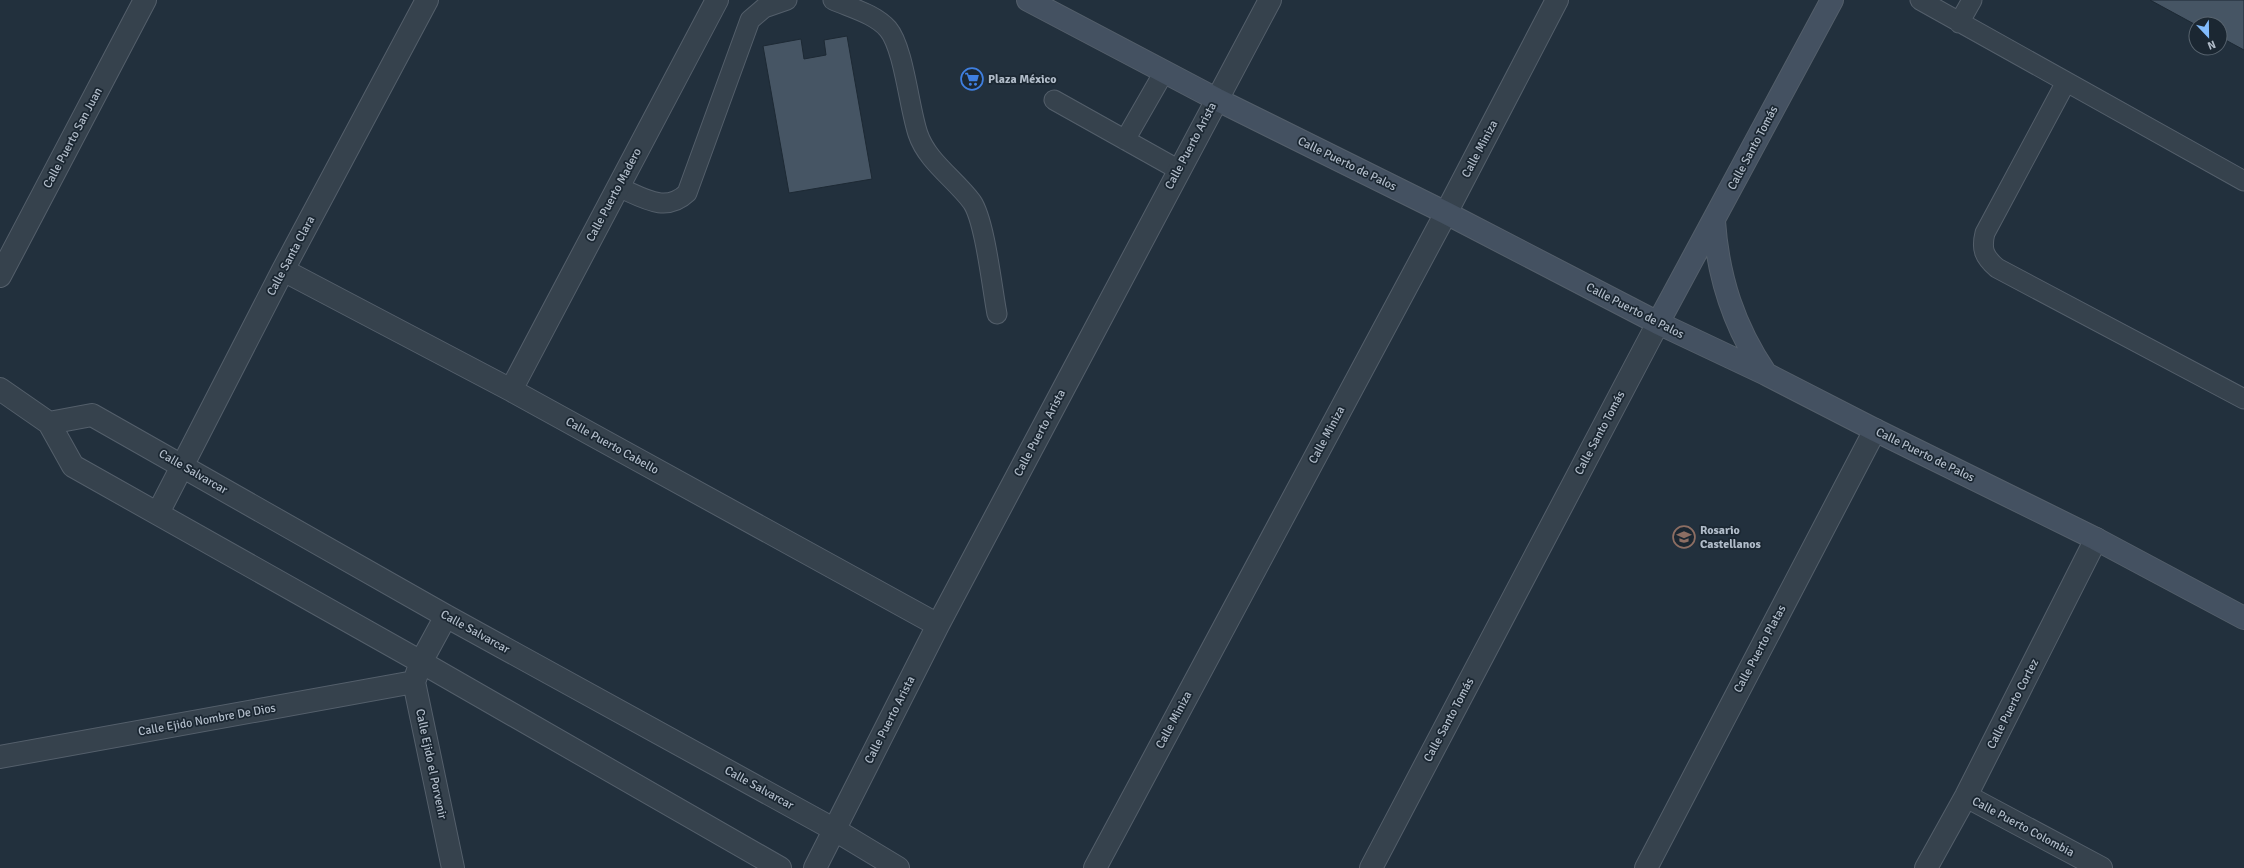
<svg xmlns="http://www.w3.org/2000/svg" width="2244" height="868" viewBox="0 0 2244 868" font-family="Signika,sans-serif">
<rect width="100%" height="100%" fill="#22303d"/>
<!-- building -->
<path fill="#465564" stroke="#1d2934" d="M2150,0H2244V50L2220,37V24L2196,25Z
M847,36L872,179L789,193L763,46L801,39L804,59L826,55L824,40Z"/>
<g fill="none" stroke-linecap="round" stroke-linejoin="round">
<!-- lane casing -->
<g stroke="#545f6b" stroke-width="21">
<path id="lane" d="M833,0C851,8 875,14 888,29C904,48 909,108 918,134C927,161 955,179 972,202C985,221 992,288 997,314
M1920,0L2244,181
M1959,23L1972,0
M2066,82L1985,233C1981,249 1984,257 1997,268L2244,399
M1054,100L1179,170
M1125,140L1164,72
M618,187C642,197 665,214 687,193L750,20L764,8L787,0"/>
</g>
<!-- street casing -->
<g stroke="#545f6b" stroke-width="24">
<path id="street" d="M283,270L511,390L938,625
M0,276L145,0
M0,389L49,423L73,466L421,662L780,868
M511,390L717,0
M49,423L92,415L446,616L835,830L898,868
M158,513L283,270L427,0
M446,616L421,662L414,682L453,868
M0,757L414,682
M1966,796L2101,868
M815,868L938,625L1270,0
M1095,868L1446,213L1557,0
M1371,868L1658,323
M1646,868L1875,430
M1926,868L1966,796L2096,539"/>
</g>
<!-- secondary casing -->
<g stroke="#545f6b" stroke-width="24">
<path id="secondary" d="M1028,0L1216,99L1446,213L1658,323L1766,374L1875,430L2096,539L2244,618
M1714,221C1718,278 1734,327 1766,374
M1658,323L1832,0"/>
</g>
<!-- lane -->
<use href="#lane" stroke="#36424d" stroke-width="19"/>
<!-- street -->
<use href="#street" stroke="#36424d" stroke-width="22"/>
<!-- secondary -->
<use href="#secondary" stroke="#445161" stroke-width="22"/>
</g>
<!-- icons -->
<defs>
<g id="supermarket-ring" transform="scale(1.15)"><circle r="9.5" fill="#1b2732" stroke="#3f7fe0" stroke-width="1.5"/><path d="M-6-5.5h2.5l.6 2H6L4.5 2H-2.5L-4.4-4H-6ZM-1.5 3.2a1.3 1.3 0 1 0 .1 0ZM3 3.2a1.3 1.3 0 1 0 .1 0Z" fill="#3f7fe0"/></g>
<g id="school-ring" transform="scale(1.15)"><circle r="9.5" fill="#1b2732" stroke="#8d6e63" stroke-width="1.5"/><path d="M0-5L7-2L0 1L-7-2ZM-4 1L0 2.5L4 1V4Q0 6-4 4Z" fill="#8d6e63"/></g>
</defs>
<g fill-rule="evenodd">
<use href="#supermarket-ring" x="972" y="79"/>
<use href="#school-ring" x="1684" y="537"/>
</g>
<g text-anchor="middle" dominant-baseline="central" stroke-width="3.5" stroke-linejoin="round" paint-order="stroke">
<!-- poi labels -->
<g font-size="12" font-weight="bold" fill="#b1bcc9" stroke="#1b2732" text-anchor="start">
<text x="988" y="79">Plaza México</text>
<text x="1700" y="530">Rosario<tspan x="1700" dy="14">Castellanos</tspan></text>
</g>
<!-- street labels -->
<g font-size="12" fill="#b1bcc9" stroke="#1b2732">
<text transform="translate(73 138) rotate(-62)">Calle Puerto San Juan</text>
<text transform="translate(1191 146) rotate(-62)">Calle Puerto Arista</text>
<text transform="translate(1753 148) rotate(-62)">Calle Santo Tomás</text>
<text transform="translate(1480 149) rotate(-62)">Calle Miniza</text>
<text transform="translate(1347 164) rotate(26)">Calle Puerto de Palos</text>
<text transform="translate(614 195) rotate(-62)">Calle Puerto Madero</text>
<text transform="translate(291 256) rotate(-62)">Calle Santa Clara</text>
<text transform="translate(1635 311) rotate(27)">Calle Puerto de Palos</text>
<text transform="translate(1040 433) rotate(-62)">Calle Puerto Arista</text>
<text transform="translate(1600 433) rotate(-62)">Calle Santo Tomás</text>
<text transform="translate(1327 435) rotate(-62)">Calle Miniza</text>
<text transform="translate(612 446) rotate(29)">Calle Puerto Cabello</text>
<text transform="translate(1925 455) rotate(26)">Calle Puerto de Palos</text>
<text transform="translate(193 472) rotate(30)">Calle Salvarcar</text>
<text transform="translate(475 632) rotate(29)">Calle Salvarcar</text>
<text transform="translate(1760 649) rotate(-62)">Calle Puerto Platas</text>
<text transform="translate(2013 704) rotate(-63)">Calle Puerto Cortez</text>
<text transform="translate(207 720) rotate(-10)">Calle Ejido Nombre De Dios</text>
<text transform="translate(890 720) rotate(-63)">Calle Puerto Arista</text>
<text transform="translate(1174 720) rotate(-62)">Calle Miniza</text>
<text transform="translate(1449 720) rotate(-62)">Calle Santo Tomás</text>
<text transform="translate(431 764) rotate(78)">Calle Ejido el Porvenir</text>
<text transform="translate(759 788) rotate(29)">Calle Salvarcar</text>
<text transform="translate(2023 827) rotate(28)">Calle Puerto Colombia</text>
</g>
</g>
<!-- north arrow -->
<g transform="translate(2208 36) rotate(158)"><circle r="19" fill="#1b2732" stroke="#57636e"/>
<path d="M0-3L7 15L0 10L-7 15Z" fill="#82bcfd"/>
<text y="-6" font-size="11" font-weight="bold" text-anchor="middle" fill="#b1bcc9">N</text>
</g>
</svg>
